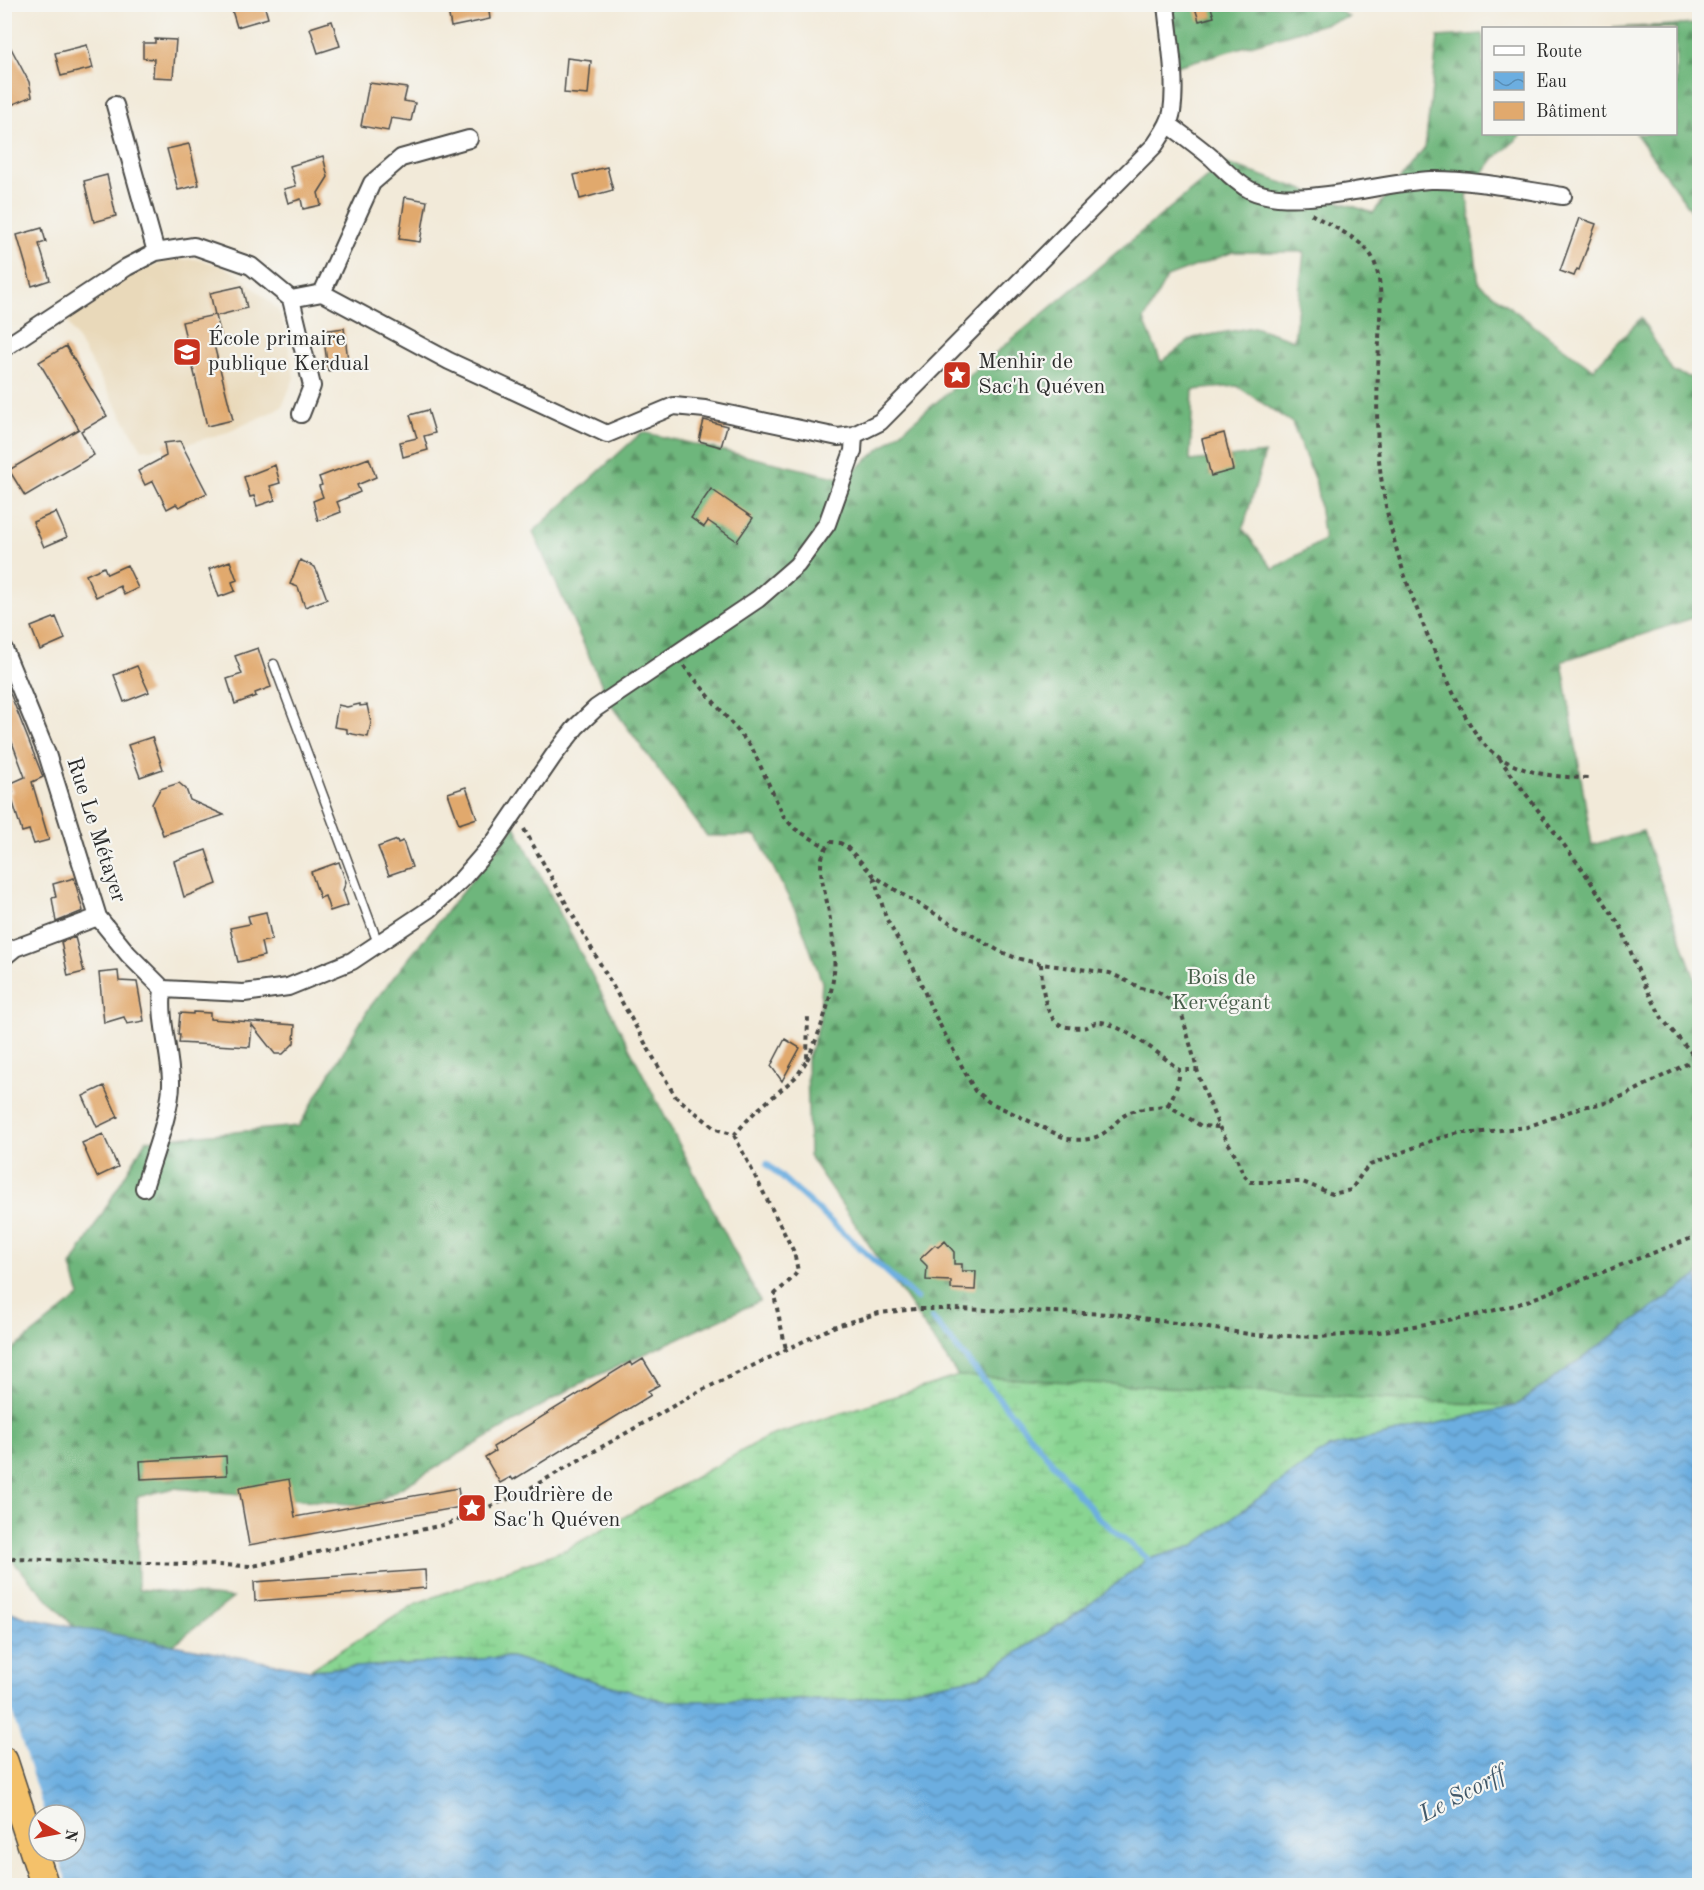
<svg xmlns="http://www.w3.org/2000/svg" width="1704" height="1890" viewBox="0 0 1704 1890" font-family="'Old Standard TT',serif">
<defs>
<pattern id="forest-firs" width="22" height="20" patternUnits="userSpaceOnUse" patternTransform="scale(1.5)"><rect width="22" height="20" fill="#6eb67c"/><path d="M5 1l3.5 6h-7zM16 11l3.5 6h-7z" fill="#5b9466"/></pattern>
<pattern id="wetland-marsh" width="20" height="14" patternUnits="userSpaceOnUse" patternTransform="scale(1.5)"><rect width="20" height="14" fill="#89d592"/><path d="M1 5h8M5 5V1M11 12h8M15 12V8" fill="none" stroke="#76b77e"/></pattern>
<pattern id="water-waves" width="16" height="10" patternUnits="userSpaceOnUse" patternTransform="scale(1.5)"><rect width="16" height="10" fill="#6caee0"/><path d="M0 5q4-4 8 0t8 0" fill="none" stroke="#598eb6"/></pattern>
</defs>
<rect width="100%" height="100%" fill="#f6f6f2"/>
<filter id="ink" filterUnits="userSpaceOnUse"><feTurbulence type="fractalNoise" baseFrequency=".0167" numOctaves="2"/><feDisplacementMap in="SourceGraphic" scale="12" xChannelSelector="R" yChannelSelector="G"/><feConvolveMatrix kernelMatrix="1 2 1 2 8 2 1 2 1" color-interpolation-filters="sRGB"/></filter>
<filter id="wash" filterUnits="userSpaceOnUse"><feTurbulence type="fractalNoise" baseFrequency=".008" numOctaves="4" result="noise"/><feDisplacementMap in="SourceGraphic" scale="24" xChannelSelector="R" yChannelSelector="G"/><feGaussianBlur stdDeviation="1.35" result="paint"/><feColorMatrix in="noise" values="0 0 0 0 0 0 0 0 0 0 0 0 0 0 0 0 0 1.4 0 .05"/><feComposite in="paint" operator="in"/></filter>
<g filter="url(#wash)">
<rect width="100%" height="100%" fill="#f2ead9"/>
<!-- built -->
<path fill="#e9d9ba" d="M196,259L222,266L239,275L278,309L285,327L294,378L282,407L261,417L228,432L187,444L142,450L61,311L137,271L170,260Z"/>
<!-- forest -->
<path fill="url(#forest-firs)" stroke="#4c7054" stroke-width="1.5" fill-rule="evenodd" d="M1173,5H1331L1349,17L1173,67Z
M1699,24H1700L1699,221L1636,134H1676V28H1611Z
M1483,34L1484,134H1523L1494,159L1467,195L1479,283L1551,339L1593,369L1641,318L1673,372L1699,380V616L1562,661L1592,845L1643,831L1697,985H1699V1275L1515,1406L958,1376L809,1156L807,1060L819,1024L822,982L798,916L757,836H707L611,705L533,532L642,432L844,479L1224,163L1373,213L1425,148L1438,37ZM1233,252H1304L1294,340L1254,327L1193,338L1161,362L1144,320L1167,277ZM1237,386L1292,423L1316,483L1324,540L1273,569L1243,529L1265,453L1190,461L1193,390Z
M515,826L760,1301L579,1384L370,1506L174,1488L137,1497L138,1589L233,1598L173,1645L74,1627L5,1553V1356L80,1296L71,1266L146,1140L299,1126L369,1008Z"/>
<!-- wetland -->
<path fill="url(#wetland-marsh)" stroke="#5a805e" stroke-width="1.5" d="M958,1376L1515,1406L1328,1448L1193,1547L1148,1559L1085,1608L980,1677L853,1700L664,1701L511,1657L310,1670L417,1603L567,1549L767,1437Z"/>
<!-- water -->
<path fill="url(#water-waves)" stroke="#4c6c86" stroke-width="1.5" fill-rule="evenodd" d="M1699,1275V1885H5L4,1609L27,1618L74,1627L310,1670L511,1657L664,1701L853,1700L980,1677L1085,1608L1148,1559L1193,1546L1328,1448L1515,1406ZM39,1815H75V1851H39Z"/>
<!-- pier -->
<path fill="#f2ead9" d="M5,1691L45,1815H39V1851H56L68,1885H4Z"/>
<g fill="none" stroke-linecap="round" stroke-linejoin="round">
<!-- stream -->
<path stroke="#6caee0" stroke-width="6" d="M767,1164L917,1299
M932,1318L1097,1516L1148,1559L1150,1564"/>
</g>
<g id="blocks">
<!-- building -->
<path fill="#e1a96d" d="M230,4H264L268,18L237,27Z
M447,4H488L490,19L451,27Z
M1194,4H1210L1214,17L1199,21Z
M332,21L340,46L318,53L310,28Z
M4,35L29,82L32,96L9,106L4,98Z
M155,39L176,40L173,78L153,77L154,59L143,58V43H155Z
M87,45L93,68L61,76L55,53Z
M567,58L591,61L588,95L564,93Z
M369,83L407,88L404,101L415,103L411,121L391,118L388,131L361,126Z
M189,144L199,185L178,190L167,149Z
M323,156L328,177L318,193L321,205L303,209L301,199L288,203L284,189L296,186L290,166Z
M607,167L613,190L580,199L574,175Z
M107,175L116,216L94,222L84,181Z
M405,197L427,201L420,242L399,239Z
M1579,218L1596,224L1579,270L1577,269L1574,276L1560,271Z
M42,228L46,242L39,244L50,280L32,286L17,235Z
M242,286L247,308L216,316L221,335L212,337L233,420L207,426L182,322L215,315L210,293Z
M344,328L349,368L328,371L323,331Z
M66,346L107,416L81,431L94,455L25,496L9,470L79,429L39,362Z
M428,410L435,433L424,436L428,450L403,457L400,442L417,438L410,415Z
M704,420L727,426L721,447L699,441Z
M1224,433L1233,470L1211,476L1202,439Z
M180,441L207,493L179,507L176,504L167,509L153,481L145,485L138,471L166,456L164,443Z
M369,458L376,477L357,485L360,492L337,502L341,512L318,521L313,501L323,497L319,486L322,485L319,477Z
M275,465L280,483L270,486L275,500L257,506L254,496L250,497L244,477Z
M711,489L753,518L737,541L708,521L704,527L691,518Z
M56,512L67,537L44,547L33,522Z
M300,560L315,567L327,599L305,607L298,587L290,584Z
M230,561L237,580L232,582L235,591L219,597L209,569Z
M127,565L138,588L124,595L120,586L96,597L86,575L104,567L107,574Z
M56,617L65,639L40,650L31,627Z
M258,648L271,687L255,693L256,696L235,704L227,679L242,674L235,656Z
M137,666L149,692L124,702L114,675Z
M4,678L43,777L32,782L49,840L34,844L29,830L22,832L10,793L13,792L9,784L25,777L4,721Z
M360,704V706L367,705L371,723L368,737L347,733V729L334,727L338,705L347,707Z
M152,737L163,769L140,777L128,745Z
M179,783L186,789L190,800L224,815L163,835L152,804L160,789Z
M466,787L477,818L459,824L448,793Z
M397,840L398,843L403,841L412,867L389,875L378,847Z
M206,850L217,884L184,897L174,861Z
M339,862L346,882L343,890L348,905L330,911L325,896L320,898L311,872Z
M74,878L83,911L56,922L52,898L56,897L53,884Z
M266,912L272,940L261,942L264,956L238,962L230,928L250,924L248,916Z
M75,937L84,972L68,976L61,942Z
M118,971L119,981L137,982L144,1021L127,1024L124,1017L104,1023L99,973Z
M193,1012L210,1013V1019L295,1025L294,1043L283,1054H275L252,1025L250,1047L179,1043L180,1035H178L180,1013L193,1014Z
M785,1039L800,1048L782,1081L771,1066Z
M104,1086L118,1117L97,1127L83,1096Z
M103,1134L118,1167L97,1177L82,1143Z
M945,1241L954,1252V1264H962V1271H976L975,1290L951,1289V1281L926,1280L927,1266L920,1259L935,1245L938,1247Z
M643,1359L659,1385L648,1391L651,1395L513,1480L511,1477L500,1483L485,1457L495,1451L493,1447L630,1362L632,1366Z
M226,1456L227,1475L141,1479L140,1461Z
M289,1479L295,1517L458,1488L461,1507L249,1545L239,1488Z
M425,1570L426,1588L255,1601L254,1582Z"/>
</g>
</g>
<g filter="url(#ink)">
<use href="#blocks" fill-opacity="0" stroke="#494845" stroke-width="1.5"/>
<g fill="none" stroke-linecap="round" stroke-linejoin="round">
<!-- service casing -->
<g stroke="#494845" stroke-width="11">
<path id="service" d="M274,664L378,943"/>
</g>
<!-- minor casing -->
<g stroke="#494845" stroke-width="20">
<path id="minor" d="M115,105L156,252
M1168,124C1183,135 1198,146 1212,158C1224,169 1235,182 1250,190C1295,211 1381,182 1431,180C1471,179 1523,190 1563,196
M322,293L449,361L607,434L674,406L705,409L838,437L854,435
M291,299L322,293L372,183L401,158L469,139
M4,348L127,267L156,252L194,246L251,266L291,299L312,386L301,414
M4,649L47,754L98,917L128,954L163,989L244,993L288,987L352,961L430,909L462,879L495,841L554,755L576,727L596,708L758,599L797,565L827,524L853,451L854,435L880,422L1155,145C1162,134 1170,124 1172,112C1177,79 1169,37 1166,4
M4,957L15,948L98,917
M144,1188C152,1159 172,1110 171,1081C170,1050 159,1020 163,989"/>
</g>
<!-- trunk casing -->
<g stroke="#494845" stroke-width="30">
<path id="trunk" d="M4,1761L45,1886"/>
</g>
<!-- path -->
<path stroke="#494845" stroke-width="4" stroke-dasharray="4.5 4.5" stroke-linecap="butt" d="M1311,214C1329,225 1365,240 1373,259C1384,284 1380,312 1379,339C1378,375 1376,412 1378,448C1384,531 1413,606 1448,681C1459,704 1475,741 1497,756C1526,775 1556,777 1589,778
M684,666L752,748L784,817L795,829L826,847
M1499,758L1582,869L1621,927L1641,978L1663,1020L1696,1058
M524,829L675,1096L716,1129L734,1135L754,1113L797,1076L807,1060L808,1013
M874,877L886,918L919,978L931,1008L975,1091L989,1102L1067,1139C1082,1141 1096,1140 1108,1130C1116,1123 1120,1117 1130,1112C1142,1108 1156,1108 1168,1105L1201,1126L1219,1127
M1041,964C1042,982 1043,1025 1068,1027C1074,1028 1081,1028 1087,1027C1091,1025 1095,1022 1100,1022C1119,1023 1165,1057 1179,1070H1197
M807,1060C820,1033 831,1001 834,972C836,954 831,926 828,907C824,886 813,859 831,842L840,843L847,847L874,876L908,898L999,951L1016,958L1041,964L1110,973L1141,988L1158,992L1170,1000L1181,1011L1200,1080L1219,1127L1237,1158L1243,1174L1250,1182H1303L1332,1194L1351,1190L1363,1172L1370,1165L1433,1140L1459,1133H1473L1527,1127L1582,1107L1605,1103L1628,1094L1700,1057
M1168,1105C1174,1094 1180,1083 1179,1070
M734,1135L794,1252L798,1271C791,1281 782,1287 774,1295L786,1349
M4,1554L13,1559L253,1566L448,1524L520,1494L694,1394L833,1327L879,1313L916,1309H955L1115,1314L1255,1335L1319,1337L1379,1332L1472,1316L1519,1304L1700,1235"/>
<!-- service -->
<use href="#service" stroke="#fff" stroke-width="8"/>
<!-- minor -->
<use href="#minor" stroke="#fff" stroke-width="16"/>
<!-- trunk -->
<use href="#trunk" stroke="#f4c16a" stroke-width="27"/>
</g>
</g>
<!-- icons -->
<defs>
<g id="school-square" transform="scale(1.5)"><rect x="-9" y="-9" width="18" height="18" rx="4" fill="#c8321e" stroke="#f6f6f2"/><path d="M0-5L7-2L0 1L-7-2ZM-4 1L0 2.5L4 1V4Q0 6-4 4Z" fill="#fff"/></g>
<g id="sight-square" transform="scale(1.5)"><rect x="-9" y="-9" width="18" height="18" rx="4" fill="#c8321e" stroke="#f6f6f2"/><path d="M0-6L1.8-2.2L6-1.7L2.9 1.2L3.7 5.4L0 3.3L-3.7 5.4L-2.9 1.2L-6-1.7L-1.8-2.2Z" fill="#fff"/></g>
</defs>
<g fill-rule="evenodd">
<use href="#school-square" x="187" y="352"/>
<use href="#sight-square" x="957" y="375"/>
<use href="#sight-square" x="472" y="1508"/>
</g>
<g text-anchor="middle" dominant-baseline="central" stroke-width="4.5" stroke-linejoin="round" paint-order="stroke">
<!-- poi labels -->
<g font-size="22" fill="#2b2b2b" stroke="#f6f6f2" text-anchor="start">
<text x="208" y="339">École primaire<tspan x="208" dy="25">publique Kerdual</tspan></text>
<text x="978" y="362">Menhir de<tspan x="978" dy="25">Sac'h Quéven</tspan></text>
<text x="493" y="1495">Poudrière de<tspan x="493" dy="25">Sac'h Quéven</tspan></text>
</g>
<!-- street labels -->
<g font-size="22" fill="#2b2b2b" stroke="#f6f6f2">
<text transform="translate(96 830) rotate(72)">Rue Le Métayer</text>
</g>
<!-- park labels -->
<g font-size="22" fill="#475e4a" stroke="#f6f6f2">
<text x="1221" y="978">Bois de<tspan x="1221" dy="25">Kervégant</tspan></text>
</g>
<!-- water labels -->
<g font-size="24" font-style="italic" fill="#42596a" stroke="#f6f6f2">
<text transform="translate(1463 1795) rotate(-28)">Le Scorff</text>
</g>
</g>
<!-- margin -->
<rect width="1704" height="1890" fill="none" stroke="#f6f6f2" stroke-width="24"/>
<!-- legend -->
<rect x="1482" y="27" width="195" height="108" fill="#f6f6f2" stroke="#a5a5a2" stroke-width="1.5"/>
<rect x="1494" y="46" width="30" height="9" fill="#ffffff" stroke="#a5a5a2" stroke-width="1.5"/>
<text x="1536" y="57" font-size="18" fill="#2b2b2b">Route</text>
<rect x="1494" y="72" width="30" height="18" fill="url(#water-waves)" stroke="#a5a5a2" stroke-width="1.5"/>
<text x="1536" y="87" font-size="18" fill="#2b2b2b">Eau</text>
<rect x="1494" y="102" width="30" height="18" fill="#e1a96d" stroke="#a5a5a2" stroke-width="1.5"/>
<text x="1536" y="117" font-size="18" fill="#2b2b2b">Bâtiment</text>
<!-- north arrow -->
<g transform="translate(57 1833) rotate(100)"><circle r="28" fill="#f6f6f2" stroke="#a5a5a2" stroke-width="1.5"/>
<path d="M0-4.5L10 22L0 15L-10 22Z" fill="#c8321e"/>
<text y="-9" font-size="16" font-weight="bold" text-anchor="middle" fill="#2b2b2b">N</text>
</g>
</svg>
